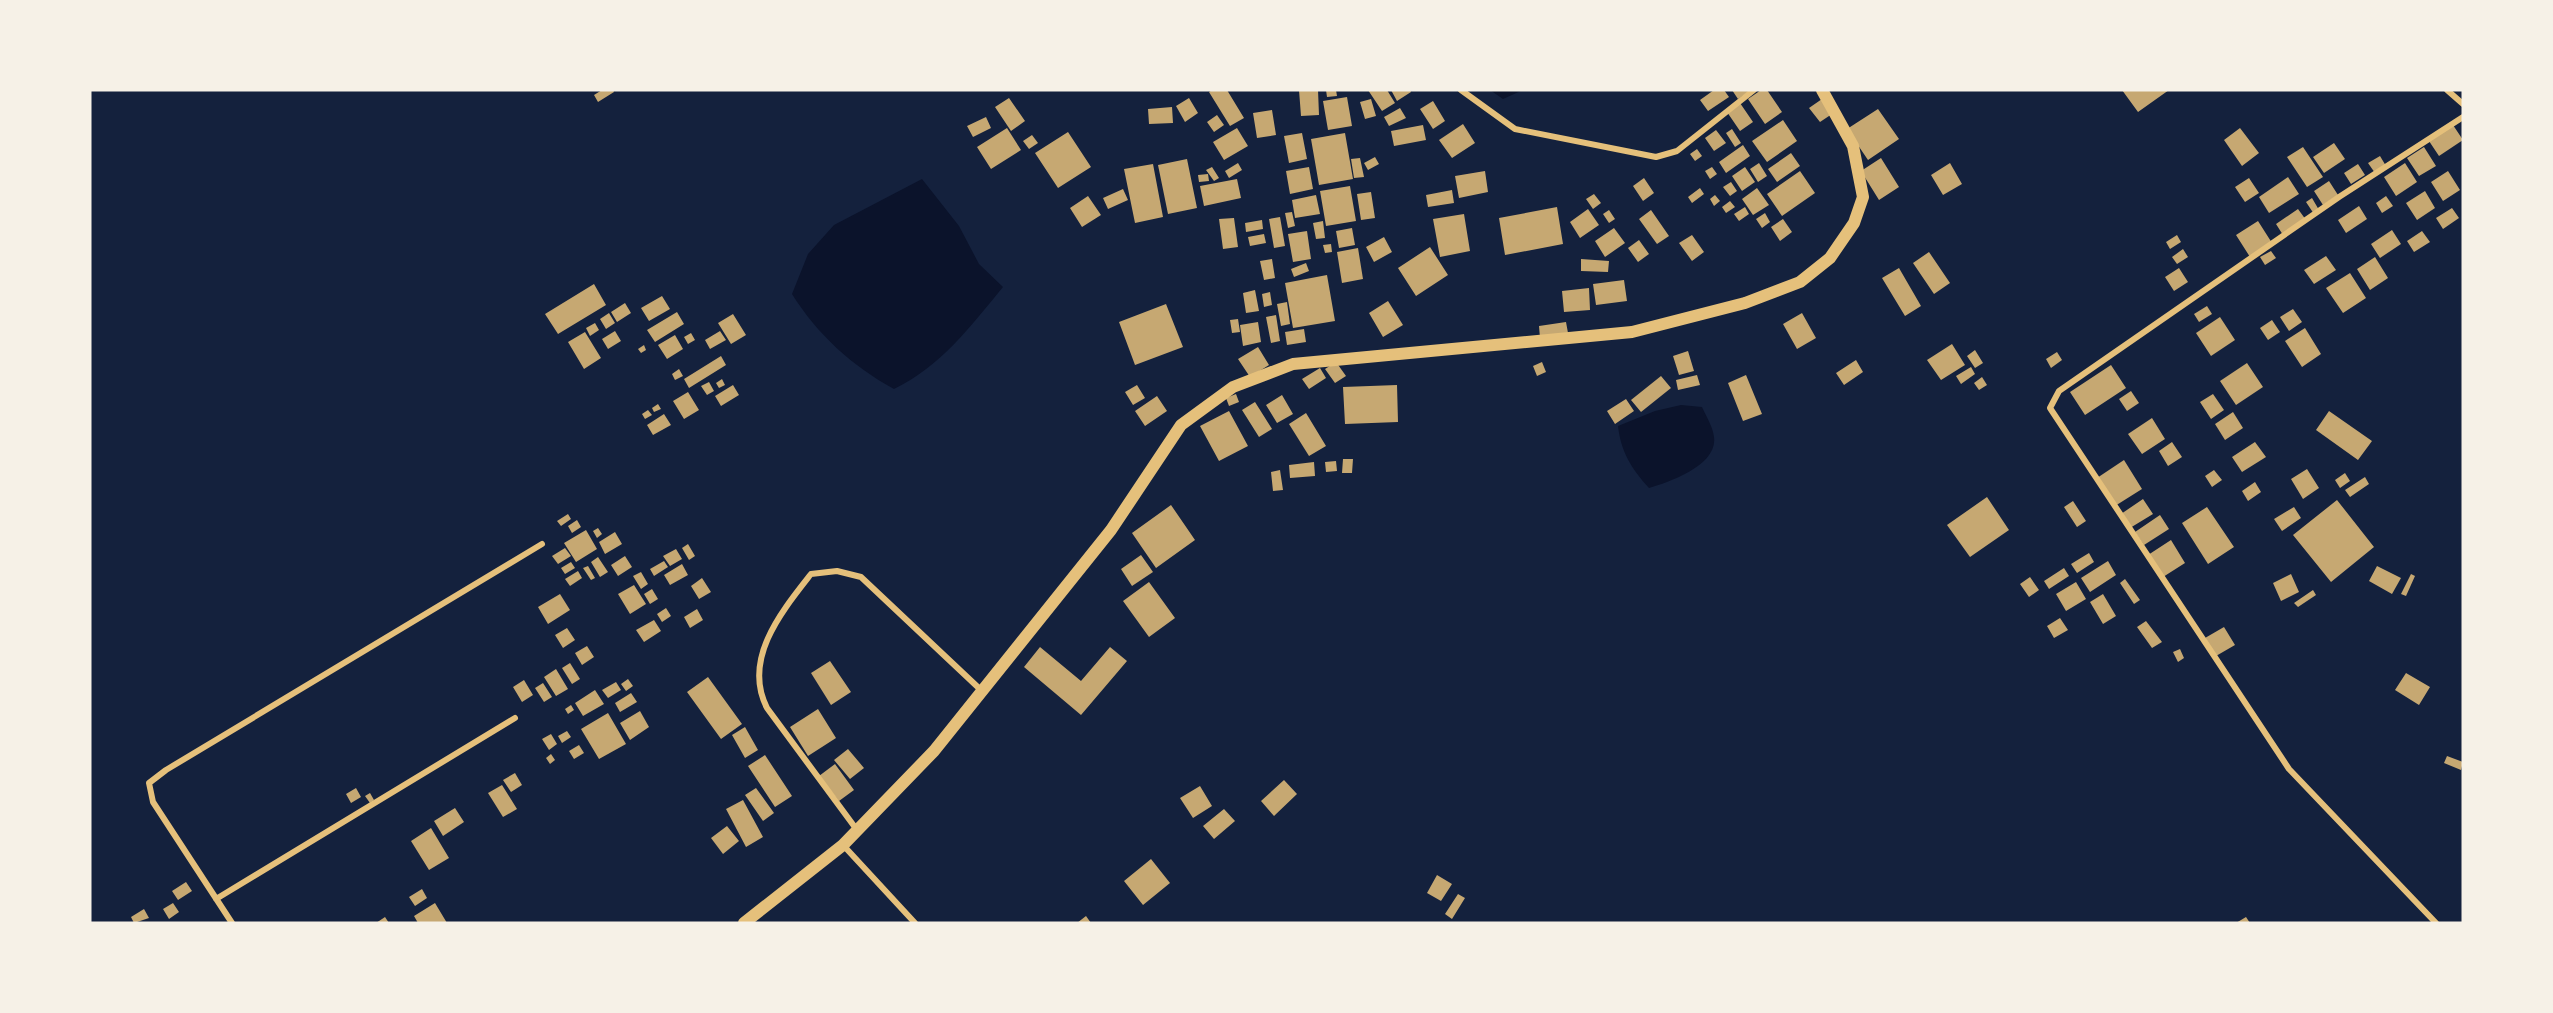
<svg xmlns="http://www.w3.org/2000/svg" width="2553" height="1013" viewBox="0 0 2553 1013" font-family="Helvetica,sans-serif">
<rect width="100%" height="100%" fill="#14213d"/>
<!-- water -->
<path fill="#0b132b" d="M1490,90H1523L1503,99Z
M922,179L959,226L979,264L1003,287C970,327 941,366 894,389C852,366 817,334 792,294L808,254L834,225Z
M1681,405L1702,407C1706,416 1713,427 1714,437C1718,465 1670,482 1649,488C1631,468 1621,452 1618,426L1655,411Z"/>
<!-- building -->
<path fill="#c6a872" d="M602,90H613L614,92L598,102L594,95Z
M1212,90H1227L1244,118L1230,126L1209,92Z
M1299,90H1318L1319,115L1301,116Z
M1326,90H1336L1337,96L1327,97Z
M1368,90H1387L1395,103L1382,111Z
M1391,90H1410L1411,92L1397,101Z
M1714,90H1724L1729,97L1708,111L1700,100Z
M1732,90H1751L1738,99Z
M1761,90H1767L1782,112L1765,124L1748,99Z
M2122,90H2169L2138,112Z
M1347,97L1352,126L1328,130L1323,101Z
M1009,98L1025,121L1011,131L995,107Z
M1189,98L1198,113L1185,122L1176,106Z
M1371,99L1376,116L1365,119L1360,102Z
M1822,99L1832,114L1820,122L1809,108Z
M1433,101L1445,121L1433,129L1420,109Z
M1740,103L1753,122L1740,131L1727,112Z
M1172,107L1173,123L1149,124L1148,109Z
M1400,108L1406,118L1389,126L1384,117Z
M1878,109L1899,139L1868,160L1847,129Z
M1272,110L1276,135L1257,138L1253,113Z
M1217,115L1224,125L1214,132L1207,122Z
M986,117L991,128L973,137L967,126Z
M1783,120L1797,141L1767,162L1752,141Z
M1463,124L1475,143L1452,158L1439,140Z
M1423,125L1426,140L1394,146L1391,131Z
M2453,125L2463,140L2439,156L2429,141Z
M1007,128L1021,150L991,169L977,147Z
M1237,128L1248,146L1224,160L1213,142Z
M2240,128L2259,153L2242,166L2224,140Z
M1732,129L1741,143L1735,147L1726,133Z
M1716,130L1726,143L1714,151L1705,138Z
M1068,132L1091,167L1058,188L1035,153Z
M1302,133L1307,159L1289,163L1284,136Z
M1345,133L1353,179L1319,185L1311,139Z
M1032,135L1038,143L1029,149L1023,141Z
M2334,143L2345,159L2324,173L2313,157Z
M1743,145L1750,156L1726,173L1719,162Z
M2303,147L2323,177L2307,187L2287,157Z
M2424,147L2436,166L2419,176L2407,158Z
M1697,149L1702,156L1695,161L1690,154Z
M1791,153L1800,166L1777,182L1768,169Z
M2380,156L2386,166L2375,173L2368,163Z
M1375,157L1379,164L1368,170L1364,163Z
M1360,158L1364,177L1354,178L1351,159Z
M1881,158L1899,187L1879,200L1861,171Z
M1187,159L1197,208L1168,214L1158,165Z
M1238,163L1242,170L1229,178L1225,171Z
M1759,163L1767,176L1758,182L1750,169Z
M1950,163L1962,184L1943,195L1931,175Z
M2405,163L2417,182L2396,196L2384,177Z
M1153,164L1163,217L1135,223L1124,169Z
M2358,164L2365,175L2351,184L2344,173Z
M1212,167L1219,178L1214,181L1206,170Z
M1309,167L1313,189L1290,194L1286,171Z
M1712,167L1717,174L1710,179L1705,171Z
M1745,167L1755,182L1742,191L1732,176Z
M1485,171L1488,192L1459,198L1455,176Z
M1800,171L1815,193L1782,216L1767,194Z
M2448,171L2460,190L2443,201L2431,182Z
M1208,174L1209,181L1199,182L1198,175Z
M2288,177L2299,194L2269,213L2259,197Z
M1644,178L1654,193L1643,201L1633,186Z
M2249,178L2259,193L2245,202L2235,187Z
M1237,179L1241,198L1204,206L1200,186Z
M2329,181L2338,195L2323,205L2314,191Z
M1731,182L1737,191L1730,196L1723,187Z
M1350,186L1356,221L1326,226L1320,191Z
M1700,188L1704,194L1692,203L1688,197Z
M1757,188L1769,205L1753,215L1742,199Z
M1123,189L1128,200L1108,209L1103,198Z
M1452,190L1454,203L1428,207L1426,195Z
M2425,191L2435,208L2417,220L2406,203Z
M1371,192L1375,218L1361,220L1357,194Z
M1594,194L1601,203L1593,209L1586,199Z
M1316,195L1320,214L1295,218L1292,200Z
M1715,195L1720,201L1714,206L1710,199Z
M1088,196L1101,215L1082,227L1070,208Z
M2386,196L2393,206L2382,213L2376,203Z
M2312,198L2319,210L2314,214L2306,202Z
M1730,201L1735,207L1726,213L1722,207Z
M2359,206L2367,219L2346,233L2338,220Z
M1557,207L1563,244L1505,255L1499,218Z
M1745,207L1749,214L1739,221L1734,214Z
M2452,208L2459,218L2443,229L2436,218Z
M1588,209L1599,225L1580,238L1570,222Z
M2298,209L2306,220L2283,235L2276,224Z
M1609,210L1615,219L1609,223L1603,214Z
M1651,210L1669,236L1657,244L1639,219Z
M1292,212L1295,226L1288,228L1285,213Z
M1765,213L1770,222L1762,228L1756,219Z
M1464,214L1470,251L1440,257L1433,219Z
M1280,217L1285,246L1274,248L1269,219Z
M1234,218L1238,247L1223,249L1219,219Z
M1783,219L1792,232L1780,241L1771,227Z
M1262,220L1263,229L1246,232L1245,223Z
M1323,221L1325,238L1316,239L1313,223Z
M2258,221L2272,243L2250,257L2236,235Z
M1352,228L1355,245L1339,248L1336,231Z
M1614,228L1625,243L1605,257L1595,241Z
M2392,230L2401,244L2380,258L2371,244Z
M1307,231L1311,259L1293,262L1288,234Z
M2422,231L2430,242L2414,252L2407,241Z
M1264,234L1266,243L1250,246L1248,237Z
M1692,235L1704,252L1692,261L1679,243Z
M2177,235L2181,242L2170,249L2166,242Z
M1384,237L1392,252L1374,262L1366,247Z
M1639,240L1649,254L1638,262L1628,248Z
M1331,244L1332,252L1325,253L1323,245Z
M1430,247L1448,275L1416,296L1398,268Z
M1358,248L1363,279L1342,283L1337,252Z
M2183,249L2188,257L2177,264L2172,257Z
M2271,251L2276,258L2265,265L2260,257Z
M1929,252L1950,283L1934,294L1913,263Z
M2326,256L2336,270L2314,284L2304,270Z
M2375,257L2388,278L2370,290L2357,269Z
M1272,259L1275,278L1264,280L1260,261Z
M1581,259L1609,261L1608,272L1581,271Z
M1306,263L1309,271L1294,277L1291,269Z
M1899,268L1921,306L1905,316L1882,278Z
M2179,268L2188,282L2174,291L2165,277Z
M2350,273L2366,298L2343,313L2326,288Z
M1327,275L1335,321L1293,328L1285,283Z
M1624,280L1627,301L1596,305L1593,284Z
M594,284L606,305L558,334L545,314Z
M1589,288L1590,310L1564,312L1562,291Z
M1255,290L1259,311L1246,313L1243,293Z
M1270,292L1272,305L1264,307L1262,294Z
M662,296L670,309L649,321L641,308Z
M1388,301L1403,325L1383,337L1369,313Z
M1287,302L1290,324L1281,326L1277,304Z
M625,303L631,313L617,322L611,312Z
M1166,304L1183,347L1135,365L1119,322Z
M2207,306L2212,314L2199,322L2194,314Z
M2293,309L2302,322L2289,331L2280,317Z
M677,312L684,324L655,342L647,330Z
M609,313L615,323L606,329L600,319Z
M1802,313L1816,338L1797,349L1783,324Z
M733,314L746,335L731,344L718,323Z
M1276,315L1280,341L1271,343L1266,317Z
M2220,317L2235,340L2211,356L2196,333Z
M1238,319L1240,332L1232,333L1230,320Z
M2272,320L2280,332L2268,340L2260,328Z
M1258,322L1261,342L1243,346L1240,325Z
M1566,322L1568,333L1540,338L1539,326Z
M595,323L599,330L590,336L586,328Z
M2305,328L2321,354L2302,367L2285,341Z
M1304,329L1306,342L1287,345L1285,332Z
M615,331L621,341L608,349L602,339Z
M720,331L726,340L710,349L705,340Z
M585,332L601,358L584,369L568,342Z
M691,333L695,340L688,344L684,337Z
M675,335L683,349L667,359L658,345Z
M1952,344L1965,365L1941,380L1927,360Z
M644,345L646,350L641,353L638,349Z
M1258,347L1269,365L1250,377L1238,359Z
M1975,350L1983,363L1975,368L1967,356Z
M1688,351L1694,371L1679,375L1673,356Z
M2057,352L2062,360L2051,368L2046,359Z
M721,356L726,365L689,388L684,379Z
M1856,360L1863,372L1844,385L1836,373Z
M1336,362L1346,376L1335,383L1325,369Z
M1542,362L1546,372L1537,376L1533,366Z
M2247,363L2263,387L2236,405L2220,381Z
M2111,365L2126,388L2085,415L2070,392Z
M1971,367L1975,374L1961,384L1956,376Z
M1320,368L1326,378L1309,389L1302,379Z
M679,369L683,376L675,380L672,374Z
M1697,375L1700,385L1678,390L1676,380Z
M1746,375L1762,414L1743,421L1728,383Z
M1661,376L1671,388L1641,412L1631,400Z
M1982,377L1987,385L1979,390L1974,383Z
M722,379L725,385L719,388L716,383Z
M709,382L714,391L707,395L701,386Z
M733,385L739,395L721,406L715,396Z
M1137,385L1145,398L1133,405L1125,392Z
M1397,385L1398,422L1345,424L1343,387Z
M2131,391L2139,403L2127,411L2119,399Z
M688,392L699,410L684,419L673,401Z
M1236,394L1239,402L1229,406L1226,398Z
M2213,394L2224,410L2211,419L2200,402Z
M1282,395L1293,414L1277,423L1266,405Z
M1157,396L1167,411L1145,426L1135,411Z
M1626,399L1634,411L1615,424L1607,411Z
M1255,402L1272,429L1259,437L1242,410Z
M658,404L661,409L654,412L652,408Z
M648,410L652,415L645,419L642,414Z
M1229,411L1248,446L1219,461L1200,426Z
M2329,411L2372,441L2358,460L2316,430Z
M2233,412L2243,428L2225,440L2215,424Z
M1306,413L1326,446L1309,456L1289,424Z
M664,414L671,425L653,435L647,425Z
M2152,418L2165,439L2142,454L2128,434Z
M2172,442L2182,457L2168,466L2159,451Z
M2255,442L2266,457L2242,472L2232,457Z
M1343,459H1353L1352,473H1342Z
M2124,460L2142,489L2115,506L2097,478Z
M1336,461L1337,471L1326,472L1325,462Z
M1314,462L1315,476L1290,478L1289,465Z
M2307,469L2319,488L2303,499L2291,479Z
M1280,470L1283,490L1273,491L1271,472Z
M2214,470L2222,480L2212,487L2205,476Z
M2345,473L2350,481L2340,488L2335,480Z
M2365,477L2369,484L2350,497L2345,490Z
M2255,482L2261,492L2248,501L2242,491Z
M1987,497L2009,530L1970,557L1947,525Z
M2143,499L2153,514L2130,528L2121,514Z
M2337,500L2374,547L2331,582L2293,535Z
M2073,501L2086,521L2077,527L2064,507Z
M1171,505L1195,540L1156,568L1132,533Z
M2207,507L2234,547L2208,564L2182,523Z
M2294,507L2301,518L2282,531L2274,519Z
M568,514L571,519L561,526L557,521Z
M2160,515L2169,529L2144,545L2135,532Z
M577,520L581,527L572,533L568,526Z
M598,528L602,534L597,538L593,531Z
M586,530L597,549L576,562L564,543Z
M615,532L622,544L605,554L599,542Z
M2171,540L2185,563L2163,577L2148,555Z
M688,544L695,556L689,560L682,548Z
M565,548L571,556L558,564L552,556Z
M676,549L682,559L670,566L663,556Z
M2089,553L2094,562L2077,573L2071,564Z
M1141,555L1153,572L1132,586L1121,569Z
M625,556L632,567L618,576L611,565Z
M598,557L608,572L600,577L591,562Z
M664,561L668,567L654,576L650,569Z
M2108,561L2116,575L2090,592L2081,578Z
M571,562L575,568L565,574L561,568Z
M682,564L688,575L670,585L664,575Z
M588,566L595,578L591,580L583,568Z
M2377,566L2401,578L2392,594L2369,581Z
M2064,568L2069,576L2049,589L2044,581Z
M578,571L582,578L570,586L565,579Z
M641,572L648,584L641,589L633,576Z
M2291,574L2299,592L2281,601L2273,583Z
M2411,574L2415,576L2406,596L2401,594Z
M2030,577L2039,590L2029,597L2020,584Z
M702,578L711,592L699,599L691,586Z
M2125,579L2140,600L2134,604L2120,583Z
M1149,582L1175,618L1149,637L1123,601Z
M2076,582L2086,599L2066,611L2056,594Z
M634,585L646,604L630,614L618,594Z
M652,589L658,599L650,604L644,594Z
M2313,590L2316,595L2298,607L2294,603Z
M560,594L570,610L548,624L538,607Z
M2103,594L2116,616L2103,624L2090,602Z
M666,608L671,616L662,622L657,614Z
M697,609L703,620L690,628L684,617Z
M2060,618L2068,630L2054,638L2047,626Z
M654,620L661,631L644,642L636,630Z
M2146,621L2162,642L2152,648L2137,627Z
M2224,627L2235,645L2216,656L2205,638Z
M567,628L575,640L563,648L555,635Z
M587,646L594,657L582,665L575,653Z
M1040,647L1081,681L1110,647L1127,661L1081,715L1024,667Z
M2180,649L2184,658L2178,662L2173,652Z
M830,661L851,692L831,705L811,673Z
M570,663L580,679L572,684L562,668Z
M556,669L568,689L556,696L544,677Z
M2406,673L2430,687L2419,705L2395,690Z
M708,677L742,724L721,739L687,692Z
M628,679L633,686L626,691L621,684Z
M524,680L533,695L522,702L513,687Z
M616,682L621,690L608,698L602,690Z
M543,683L552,697L544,702L535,688Z
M595,690L604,704L583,716L575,703Z
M631,693L637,702L620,712L615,703Z
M571,705L574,710L568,714L565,709Z
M818,709L836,738L808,756L790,727Z
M640,711L649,727L630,740L620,723Z
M608,713L626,744L599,759L581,729Z
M745,727L758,750L745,758L732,735Z
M567,731L571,737L562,743L558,736Z
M551,734L557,744L549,750L542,739Z
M579,745L584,753L574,759L569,751Z
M848,749L864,768L850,779L834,760Z
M551,754L555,760L550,764L546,758Z
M765,755L792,796L775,807L748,766Z
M2447,756L2463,762L2461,770L2444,763Z
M835,764L854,790L839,801L819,776Z
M515,773L522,785L511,792L503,780Z
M1284,780L1297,794L1274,816L1261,801Z
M502,785L517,809L503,817L488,793Z
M1200,786L1212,806L1193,818L1180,798Z
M356,788L361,797L351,803L346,794Z
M756,788L774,813L763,821L745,795Z
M370,793L374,800L370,803L365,796Z
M743,800L763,837L746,847L726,809Z
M455,808L464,822L443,836L434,821Z
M1224,809L1235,821L1214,839L1203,826Z
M727,826L739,841L723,854L711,838Z
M431,828L449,858L429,870L411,841Z
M1151,859L1170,883L1143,905L1124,881Z
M1437,875L1452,884L1441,901L1427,893Z
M186,882L192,891L178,900L172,891Z
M422,889L427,898L415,906L409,897Z
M1458,894L1465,898L1452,919L1445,914Z
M173,903L179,912L169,919L163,909Z
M435,903L447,923H418L414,916Z
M144,909L149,918L134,923L131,917Z
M1086,916L1091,923H1077Z
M385,917L389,923H376Z
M2246,917L2250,923H2236Z"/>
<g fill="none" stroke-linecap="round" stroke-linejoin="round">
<!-- minor -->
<path stroke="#e5c07b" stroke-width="6" d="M1461,90L1515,129L1656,157L1677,151L1754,90
M2447,90L2463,104
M857,830L767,708C742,659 782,611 811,574L837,571L861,577L982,691
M843,845L915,923
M216,899L515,718
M232,923L153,802L149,783L166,770L542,544
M2436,923L2289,769L2050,408L2059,391L2339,197L2463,117"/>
<!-- secondary -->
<path stroke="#e5c07b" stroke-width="12" d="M744,923L843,845L934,751L1111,530L1181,425L1233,387L1293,364L1632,332L1745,303L1800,282L1830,258L1854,223L1863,197L1853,146L1822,90"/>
</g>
<!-- border -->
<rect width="2553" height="1013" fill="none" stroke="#f6f1e7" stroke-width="183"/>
</svg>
